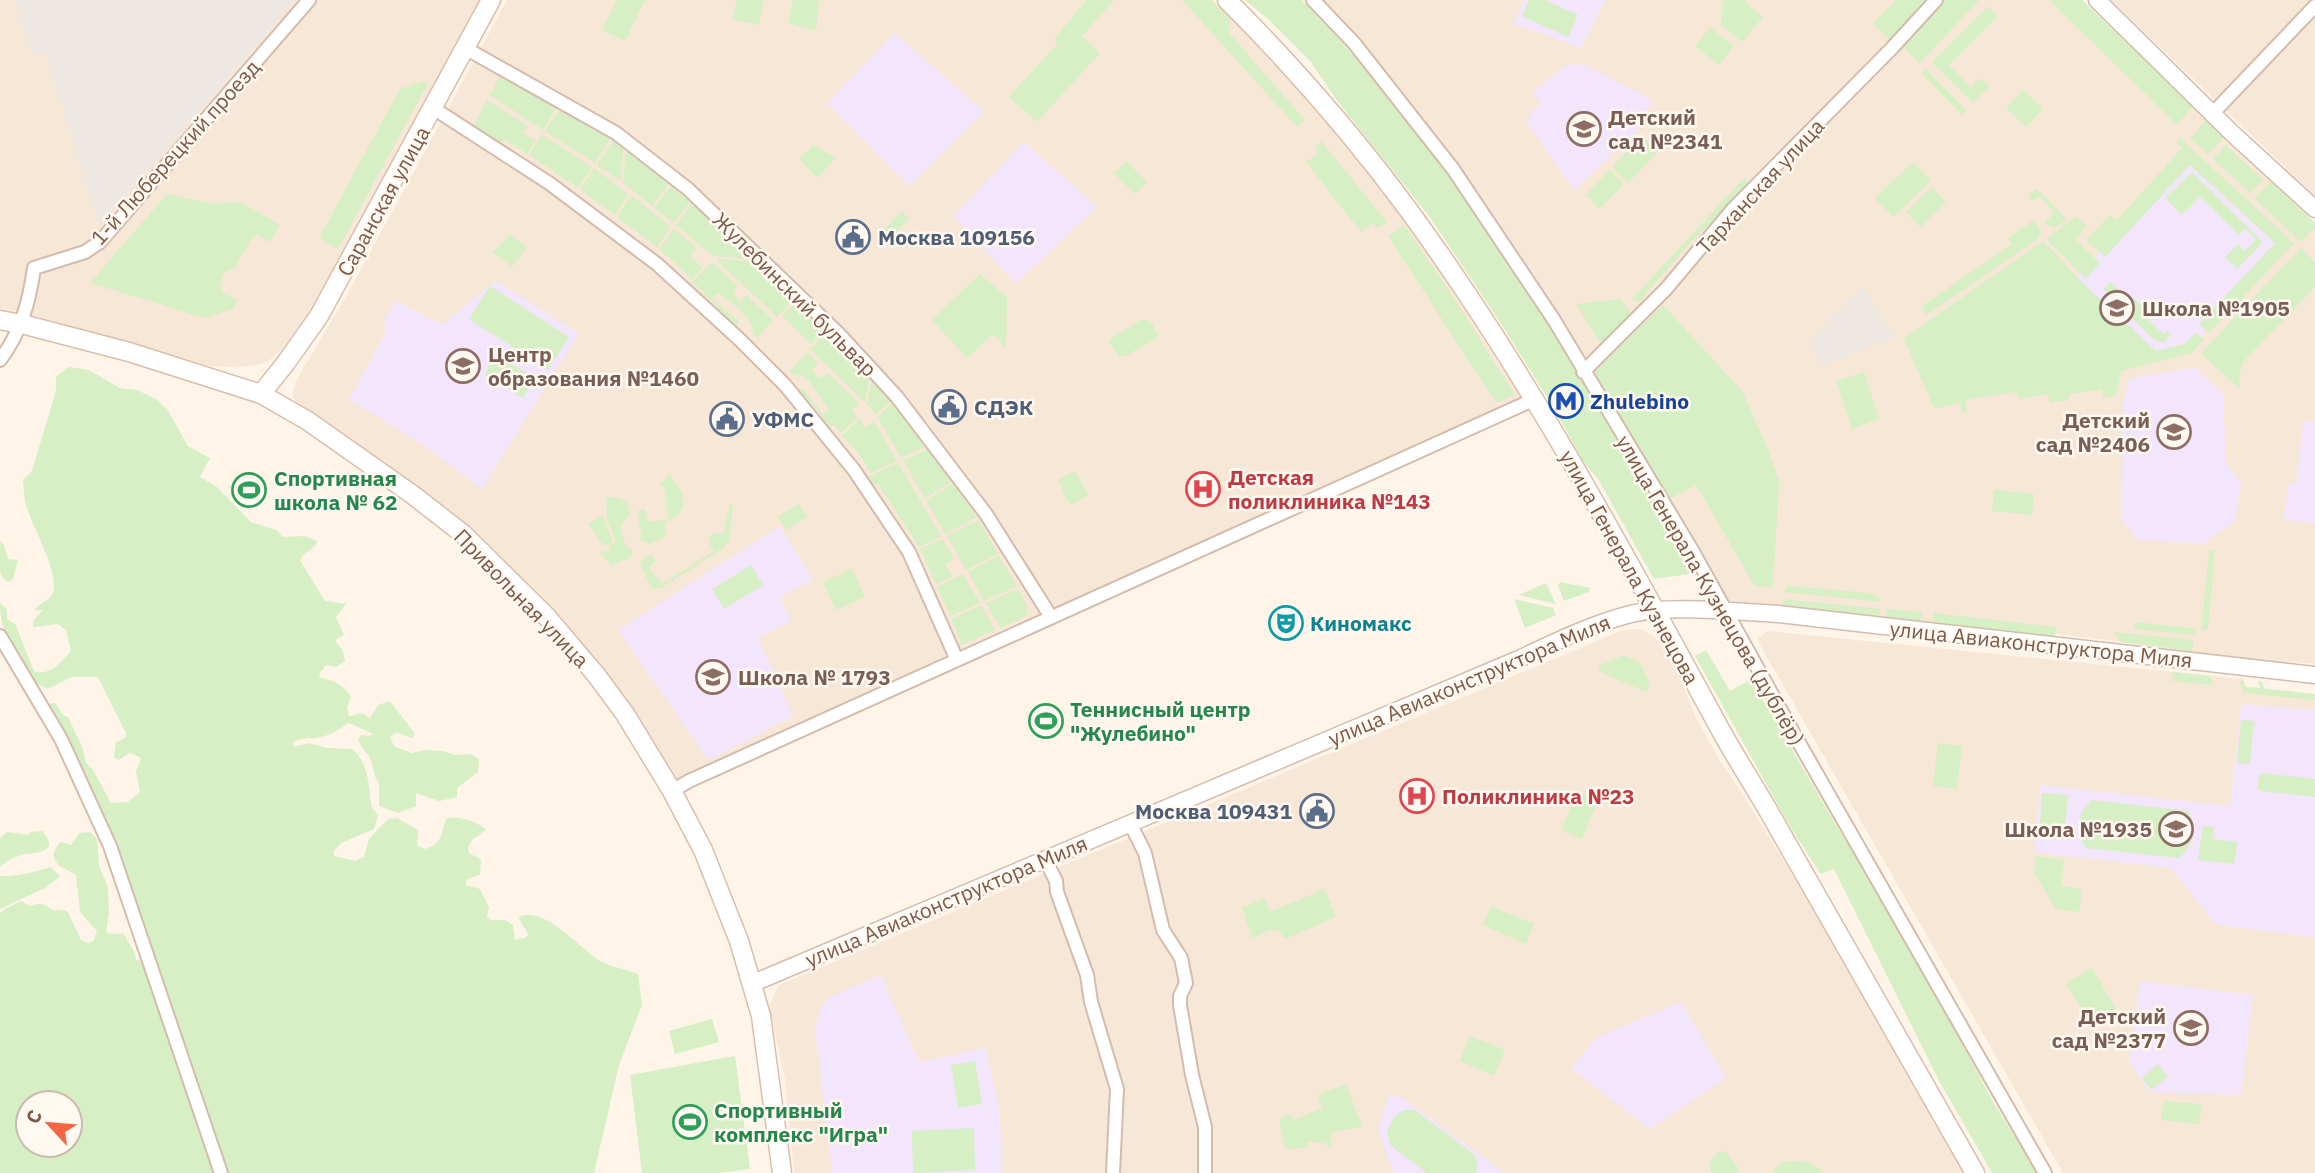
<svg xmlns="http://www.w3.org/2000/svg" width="2315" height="1173" viewBox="0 0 2315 1173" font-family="'IBM Plex Sans',sans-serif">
<rect width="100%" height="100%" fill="#fef5e8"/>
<!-- residential -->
<path fill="#f7e7d6" d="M0,0H481L329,284L283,348L271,359L258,365L236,367L210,366L24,313L0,309Z
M507,0H1213L1334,126L1429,255L1522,399L674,782L453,516L366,450L306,411L293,397V389L301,372L347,295Z
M1315,0H2082L2315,223V664L2213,654L2060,634L1919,622L1909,623L1887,618L1729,601L1559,316Z
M2111,0H2315V196L2238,122Z
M1640,629L1654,636L1661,645L1683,685L1696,718L1720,761L1740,790L1865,993L1969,1173H794L785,1079L769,1006L779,985L1623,630Z
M1767,631L2243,679L2246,687L2260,688L2258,681L2262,682L2265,689L2315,694V1173H2063L1760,645L1758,639Z"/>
<!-- industrial -->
<path fill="#efe8e2" d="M14,0H296L99,226L46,56L32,53Z
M1863,286L1894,338L1822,366L1808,342Z"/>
<!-- education -->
<path fill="#f3e5fb" d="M1524,0H1605L1581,48L1514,24Z
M895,33L984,112L909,186L827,103Z
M1569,64L1586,65L1652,100L1634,134L1574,190L1527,123L1532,112L1541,104L1533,91Z
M1024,142L1097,207L1016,284L953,216Z
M2187,159L2286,249L2188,350L2120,364L2072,282Z
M495,281L579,333L482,489L425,446L349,399L386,332L384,320L395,300L442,325Z
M2195,367L2223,394L2226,463L2241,482L2235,521L2203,544L2138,540L2121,520L2124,401L2129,379Z
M2303,421L2315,422V524L2284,520L2288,484L2296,485Z
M780,526L813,580L780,597L791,621L758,638L793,716L712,759L707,758L618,630Z
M2241,704L2315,710V937L2216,925L2171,868L2034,852L2040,785L2230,806Z
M881,975L919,1062L986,1048L1000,1116L1002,1173H832L815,1028L820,1011L828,998Z
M2140,981L2253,995L2241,1095L2149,1092L2129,1061Z
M1681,1002L1726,1078L1650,1129L1571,1069L1595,1038Z
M1395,1095L1403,1098L1504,1173H1394L1378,1130L1388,1096Z"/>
<!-- green -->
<path fill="#d6efc4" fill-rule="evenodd" d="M617,0H645L625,41L602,30Z
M737,0H764L759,25L732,19Z
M793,0H819L816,31L788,23Z
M1087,0H1114L1082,36L1100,53L1037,122L1009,97L1058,43L1054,39Z
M1182,0H1211L1230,19L1229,33L1305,120L1297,127Z
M1245,0H1302C1465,166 1582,372 1697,573L1654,579L1598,479L1583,461L1554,408L1498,319L1429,216L1338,102L1310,61L1269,20Z
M1529,0H1545L1578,15L1568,37L1522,16Z
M1723,0H1747L1746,3L1763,17L1742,42L1721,25Z
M1896,0H1929L1890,40L1873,24Z
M1942,0H1979L1920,63L1900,44Z
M2049,0H2082L2193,106L2177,125Z
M1988,6L1998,16L1949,65L1971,87L1981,78L1989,86L1973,103L1932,62Z
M1710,27L1734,46L1719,65L1695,46Z
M1925,68L1966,110L1962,115L1921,73Z
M500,76L556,108L543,130L490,95Z
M423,81L428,83L338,249L319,238L400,89Z
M2023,90L2043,109L2026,127L2006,108Z
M487,100L528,126L523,133L536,141L527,154L504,139L499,145L477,131L475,124Z
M559,110L610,139L595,163L545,131Z
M2207,119L2225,136L2208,154L2190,138Z
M542,135L592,167L578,188L529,155Z
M1642,136L1658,152L1628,183L1612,167Z
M2180,138L2294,243L2209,333L2199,324L2275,243L2190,165L2105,257L2086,240L2110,215L2117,220L2182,148L2176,142Z
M613,140L623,148L621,181L597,165Z
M1321,141L1387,222L1378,228L1373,223L1361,232L1306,162L1319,153L1315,147Z
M813,145L836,158L817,178L799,159Z
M2226,145L2263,180L2250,193L2213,159Z
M626,150L669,184L652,206L623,183Z
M1126,161L1147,182L1135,194L1114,173Z
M1913,162L1931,181L1893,217L1875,198Z
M594,168L628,194L615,215L580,190Z
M1610,170L1624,184L1600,209L1586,195Z
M2192,172L2263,242L2237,269L2225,257L2238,244L2245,251L2256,239L2245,229L2239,235L2200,197L2182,215L2165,198Z
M1745,177L1750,185L1691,242L1639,302L1632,299Z
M2271,181L2315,223V228L2301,242L2254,198Z
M671,186L690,202L674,223L654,208Z
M1932,187L1946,202L1920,227L1906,212Z
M2036,188L2067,219L2055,228L2044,223L2054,213L2040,197L2031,201L2028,196Z
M167,194L214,204L240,202L280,225L270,242L257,235L251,239L235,268L223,273L220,285L224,294L238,300L233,309L205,318L90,283Z
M631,195L671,227L657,247L617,217Z
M692,203L754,260L713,256L676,225Z
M902,211L909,219L884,244L877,237Z
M2077,216L2087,226L2075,239L2100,263L2086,279L2046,239Z
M2034,220L2041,230L2039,238L1927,315L1922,306L2012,244L2008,238Z
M1404,225L1452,295L1515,395L1496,403L1388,236Z
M674,229L697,248L690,256L703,268L689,282L690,277L659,249Z
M510,235L527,247L512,267L493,252Z
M2043,241L2087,287L2156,351L2185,344L2196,332L2204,340L2192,353L2121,371L2116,395L2104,398L2102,389L2069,394V400L2050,403L2048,394L2019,399L2016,392L1966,400L1967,411L1962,412L1960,403L1934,409L1904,338Z
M2301,248L2315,262V287L2244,361L2240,372L2239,389L2201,353Z
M716,259L757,262L794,299L777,317Z
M712,262L738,287L733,293L740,301L747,295L773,320L757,338L753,334C754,316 731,303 717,293L712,299L738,320L739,324L734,325L695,284H690Z
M980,274L1007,297L1006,349L993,334L967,358L932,320Z
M2111,282L2131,301L2134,298L2149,313L2146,317L2163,334L2167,331L2171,335L2163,343L2154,340L2103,289Z
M490,286L569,337L548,370L469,319Z
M1620,299L1631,313L1602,345L1576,304Z
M796,301L825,329L811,344L782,316Z
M1663,305L1742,391L1766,445L1779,481L1773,587L1755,586L1696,485L1669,499L1594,372Z
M1143,319L1151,322L1157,333V338L1125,356H1119L1109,342L1111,338Z
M828,331L870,376L865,402L810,349Z
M807,353L818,363L812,370L821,379L828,373L859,403L852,410L857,418L841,433L834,425L826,427L820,421L823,417L812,404L805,405L797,396L799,388L803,389L823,414L829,410L806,377L792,374L790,371Z
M496,355L535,378L523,398L484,375Z
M69,367L89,370L120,388L137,390L156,399L167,409L188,446L210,458L200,477L217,487L251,522L276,530L283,537L305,536L317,541L316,545L303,555L300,560L323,598L326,601L346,604L336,617L344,635L335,640L343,651L345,661L336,667L326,665L320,673L319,677C335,682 341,682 351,697L347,707L349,716L362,713L370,718L378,705L390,701L415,734L412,738L398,733L393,734L390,738L395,747L412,753L426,750L442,751L456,755L471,754L479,759L478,772L457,788V797L439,801L416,793V806L399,813L379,806V783C373,776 374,768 371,760C367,752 361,748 358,739L361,735L370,736L373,734L349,723C340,729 327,737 316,738C306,739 301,737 293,743V747L309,743L327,748L352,749C370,763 368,788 372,808L378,815L374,829L341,843L334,851V856L355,861L364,857L369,839L388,819L397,818L418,830L417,845L425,849C442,844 441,834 446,819C458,815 477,821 486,830L473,839L468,847L469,853L481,859L480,874L466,880V885L480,889L489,907L487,917L491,920H505L513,925L515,940L525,938L528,935C526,927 520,924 519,917C544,904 582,951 602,962C613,967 627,970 638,974L642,1005L619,1065L594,1173H0V913L5,909L21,901L30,906C41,902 44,904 54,911L64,910L68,912L81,940L89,943L94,940L97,931L80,912L76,875L58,865L53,855L57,846L61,842L71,845L79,833L90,832L97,839L99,865L108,888L109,913L106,932L112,934L123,933L134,951L136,960L141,961L145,958L104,828L105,818L98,811L64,732L47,711L46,706L50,703H55L63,715L68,717L83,749L86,763L93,770L111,803L128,802L140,792L136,772L141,758L130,753L118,760L114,757L116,742L125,738L126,733L98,677H71L48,689C42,686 33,682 29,677C12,657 0,629 0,603L7,610V619L15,624L34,671C49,677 62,662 71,651L66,630L58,624L33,627V621L43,610H34C40,602 49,602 53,592C60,574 30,522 25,502C24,495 24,487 23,480L32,471L56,390V376ZM28,1103H70V1145H28Z
M1864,372L1879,419L1852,429L1836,381Z
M872,378L891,401L876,414L867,404Z
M892,403L925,447L901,458L877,417Z
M859,419L866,427L874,421L897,461L871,473L857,451L842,436Z
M927,449L951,482L925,498L903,461Z
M898,463L941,536L919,547L878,484L871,487L865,478Z
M1074,471L1089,495L1070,505L1058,480Z
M669,475C685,494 693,509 665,523L666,536L650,544L640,539L641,533L637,511L645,509L648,522L669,519L664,487L659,486Z
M953,484L977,517L945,534L926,500Z
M1994,490L2034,494L2032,515L1992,511Z
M615,497C627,499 628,504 630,515L620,526L626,547L633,550L630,558L612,565L600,553L603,551L605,553L610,550L609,546L616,542L607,520L606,498Z
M730,504L733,506L729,540L724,548L661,588H652L639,562L651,554L656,561L649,567L662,584L714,551L708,541L713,533L723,535Z
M799,504L807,517L786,530L777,517Z
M602,515L613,542L604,546L588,524Z
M979,520L998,554L966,570L947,536Z
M942,539L954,559L945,564L952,577L936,584L920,549Z
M0,541L4,545L8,559L18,560L13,579L9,582L5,581L0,572Z
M2209,551H2215L2208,629L2201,631Z
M999,556L1017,586L984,601L968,572Z
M751,565L763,585L724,609L712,589Z
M852,569L865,597L836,610L823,582Z
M963,574L980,603L950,616L937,587Z
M1560,582L1590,588L1589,592L1564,601L1558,586Z
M1546,583L1556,604L1519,595Z
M1788,586L1870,593L1880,598L1881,602L1784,592Z
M1018,589C1035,619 1028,615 1000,628L986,603Z
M1514,599L1553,608L1556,615L1525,628Z
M1783,599L1880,609L1879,618L1782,607Z
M981,605L995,630L956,647L954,644L961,641L951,619Z
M1886,609L1923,612L1919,622L1909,623L1887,618Z
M1934,613L2056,627L2055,636L1933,624Z
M2135,622L2197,629L2196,635L2134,629Z
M2114,632L2194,640L2192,651L2120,642Z
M1706,650L1730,691L1751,679L1836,825L1885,903L1927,977L1993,1102L2037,1173H1992L1938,1079L1834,869L1821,874L1789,825L1695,656Z
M1624,655L1640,663L1650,685L1646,692L1598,671L1601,665Z
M2173,672L2210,676L2213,685L2172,681Z
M2243,679L2246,687L2260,688L2258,681L2262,682L2265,689L2315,694V700L2244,693L2240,683Z
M2241,720L2254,721L2250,764L2237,763Z
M1938,743L1962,746L1957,789L1933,786Z
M2260,773L2315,779V797L2261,791L2257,787Z
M1577,791L1598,799L1582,839L1561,831Z
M2042,793L2068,795L2064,840L2039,838Z
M2092,800L2188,811C2198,827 2194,846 2179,858L2086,848C2075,830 2076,815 2092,800Z
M2203,826L2214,827L2213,839L2237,842L2234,864L2198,860Z
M42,831C63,855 31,852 21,855C13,858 5,862 0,867V838L7,832L27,835L31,832Z
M2036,856L2064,860L2061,886L2082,889L2079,912L2056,909L2034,873Z
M51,867L60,876L45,888L0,909V876C16,877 34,872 51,867Z
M1324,889L1336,917L1285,939L1278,930H1270L1252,938L1242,908L1264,898L1270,912Z
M1491,906L1534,924L1526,944L1483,925Z
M2092,968L2116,1009L2090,1024L2066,983Z
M712,1019L719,1042L675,1054L669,1031Z
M1470,1036L1505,1050L1494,1076L1460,1061Z
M735,1056L750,1169L718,1173H642L630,1075Z
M975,1061L982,1104L958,1108L951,1065Z
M2158,1064L2168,1076L2152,1090L2142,1078Z
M1346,1084L1362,1127L1330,1133L1332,1150L1324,1143L1307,1142L1309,1148L1285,1149L1279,1119L1291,1114L1294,1120L1322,1108L1318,1095Z
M2163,1101L2201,1104L2200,1124L2161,1120Z
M1403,1110H1415L1475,1155L1478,1166L1476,1173H1427L1390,1145L1387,1131L1393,1119Z
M974,1128L975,1170L913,1173L912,1131Z
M1725,1151L1741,1172V1173H1711L1709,1164L1718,1152Z
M1804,1161L1801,1164L1807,1161L1824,1173H1770L1783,1162Z"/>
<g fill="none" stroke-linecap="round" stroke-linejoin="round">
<!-- minor casing -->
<g stroke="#d3bcac" stroke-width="16">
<path id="minor" d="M1313,0L1354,43L1453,169L1554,320L1692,550L1794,734L2045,1173
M465,48L616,133L688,189L839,334L897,397L986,514L1051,617
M433,108L549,183L657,264L739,339L785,385L854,470L909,552L957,660
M2213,113L2315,6
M0,360C21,332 29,303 34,268L85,252L100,242L309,0
M1583,372L1666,289L1733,209L1892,48L1936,0
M0,636L61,739L110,846L221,1173
M672,791L689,781L1535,399
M1130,823L1145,853L1163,930L1181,958L1186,983L1180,996V1005L1192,1075L1205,1127V1173
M1045,859L1056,881L1057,892L1087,975L1091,1002L1117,1089L1113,1173"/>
</g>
<!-- tertiary casing -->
<g stroke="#d3bcac" stroke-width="19">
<path id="tertiary" d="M2097,0L2233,134L2315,209
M751,984L1521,658C1555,642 1590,625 1627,615C1667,604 1736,612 1778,614L2315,675"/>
</g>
<!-- secondary casing -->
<g stroke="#d9bfab" stroke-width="21">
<path id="secondary" d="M1227,0C1293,66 1355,137 1410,212C1529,375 1624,553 1720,729C1738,762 1759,793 1777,826C1843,941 1909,1057 1975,1173
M0,320L22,324L129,352L261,394L308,421L413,495L463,534L547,617L597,676L625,714L672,791L703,850L739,941L761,1016L782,1173
M261,394L285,364L319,316L491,0"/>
</g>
<!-- minor -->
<use href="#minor" stroke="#fff" stroke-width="12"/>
<!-- tertiary -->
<use href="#tertiary" stroke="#fff" stroke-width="16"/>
<!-- secondary -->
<use href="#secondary" stroke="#fff" stroke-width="18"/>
</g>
<!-- icons -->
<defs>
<g id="school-ring" transform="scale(1.75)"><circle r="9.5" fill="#fff9f1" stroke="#8d6e63" stroke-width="1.5"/><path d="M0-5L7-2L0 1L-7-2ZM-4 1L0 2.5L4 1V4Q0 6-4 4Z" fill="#8d6e63"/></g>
<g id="civic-ring" transform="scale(1.75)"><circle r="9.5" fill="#fff9f1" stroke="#5c6f8a" stroke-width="1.5"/><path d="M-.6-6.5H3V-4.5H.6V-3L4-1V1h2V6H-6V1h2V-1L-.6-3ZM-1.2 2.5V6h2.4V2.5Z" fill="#5c6f8a"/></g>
<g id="metro-ring" transform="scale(1.75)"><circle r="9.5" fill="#fff9f1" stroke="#1a4fb4" stroke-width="1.5"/><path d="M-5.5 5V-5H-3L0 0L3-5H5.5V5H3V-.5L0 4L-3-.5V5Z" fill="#1a4fb4"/></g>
<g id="hospital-ring" transform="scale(1.75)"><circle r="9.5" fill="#fff9f1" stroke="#e0444e" stroke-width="1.5"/><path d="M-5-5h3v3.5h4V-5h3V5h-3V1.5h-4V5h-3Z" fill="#e0444e"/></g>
<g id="stadium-ring" transform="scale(1.75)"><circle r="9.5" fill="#fff9f1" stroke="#2e9e5b" stroke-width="1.5"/><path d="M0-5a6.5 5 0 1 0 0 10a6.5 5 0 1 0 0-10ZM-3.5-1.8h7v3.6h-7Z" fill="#2e9e5b"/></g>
<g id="theatre-ring" transform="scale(1.75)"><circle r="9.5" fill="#fff9f1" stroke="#0f9aa8" stroke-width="1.5"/><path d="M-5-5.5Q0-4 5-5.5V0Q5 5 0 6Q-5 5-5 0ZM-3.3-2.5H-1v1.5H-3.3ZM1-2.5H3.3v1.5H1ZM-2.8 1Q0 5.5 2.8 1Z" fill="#0f9aa8"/></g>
</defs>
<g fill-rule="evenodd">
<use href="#school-ring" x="1584" y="129"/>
<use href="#civic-ring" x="853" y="237"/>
<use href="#school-ring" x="2117" y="308"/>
<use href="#school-ring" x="463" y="366"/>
<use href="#metro-ring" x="1566" y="401"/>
<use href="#civic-ring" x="949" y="407"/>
<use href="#civic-ring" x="727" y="419"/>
<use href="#school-ring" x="2174" y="432"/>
<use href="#hospital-ring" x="1203" y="489"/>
<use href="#stadium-ring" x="249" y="490"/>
<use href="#theatre-ring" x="1286" y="623"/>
<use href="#school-ring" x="713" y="677"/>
<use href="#stadium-ring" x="1046" y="721"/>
<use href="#hospital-ring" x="1417" y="796"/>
<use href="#civic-ring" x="1317" y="811"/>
<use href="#school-ring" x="2176" y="829"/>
<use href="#school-ring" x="2191" y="1028"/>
<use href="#stadium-ring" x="690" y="1122"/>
</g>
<g text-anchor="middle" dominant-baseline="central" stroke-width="5" stroke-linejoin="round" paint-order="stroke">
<!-- education labels -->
<g font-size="21" font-weight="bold" fill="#785e54" stroke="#fff9f1" text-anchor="start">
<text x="1608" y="117">Детский<tspan x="1608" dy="24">сад №2341</tspan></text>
<text x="2142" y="308">Школа №1905</text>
<text x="488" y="354">Центр<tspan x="488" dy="24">образования №1460</tspan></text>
<text x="2150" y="420" text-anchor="end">Детский<tspan x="2150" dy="24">сад №2406</tspan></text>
<text x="738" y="677">Школа № 1793</text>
<text x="2152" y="829" text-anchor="end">Школа №1935</text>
<text x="2166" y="1016" text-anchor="end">Детский<tspan x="2166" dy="24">сад №2377</tspan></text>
</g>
<!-- street labels -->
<g font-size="21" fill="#7d5a48" stroke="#fff9f1">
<text transform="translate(175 152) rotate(-48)">1-й Люберецкий проезд</text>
<text transform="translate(1760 186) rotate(-47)">Тарханская улица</text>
<text transform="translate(383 201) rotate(-61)">Саранская улица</text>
<text transform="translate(795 294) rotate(45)">Жулебинский бульвар</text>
<text transform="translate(1630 567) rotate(61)">улица Генерала Кузнецова</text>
<text transform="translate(1711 590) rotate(60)">улица Генерала Кузнецова (дублёр)</text>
<text transform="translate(522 598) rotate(46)">Привольная улица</text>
<text transform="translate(2041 644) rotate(6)">улица Авиаконструктора Миля</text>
<text transform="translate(1469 680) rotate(-23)">улица Авиаконструктора Миля</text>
<text transform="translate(946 901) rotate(-23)">улица Авиаконструктора Миля</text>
</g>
<!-- service labels -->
<g font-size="21" font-weight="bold" fill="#4e5e75" stroke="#fff9f1" text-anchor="start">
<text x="878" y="237">Москва 109156</text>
<text x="974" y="407">СДЭК</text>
<text x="752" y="419">УФМС</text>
<text x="1292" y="811" text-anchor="end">Москва 109431</text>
</g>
<!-- transit labels -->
<g font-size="21" font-weight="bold" fill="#164399" stroke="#fff9f1" text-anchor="start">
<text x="1590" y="401">Zhulebino</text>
</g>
<!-- health labels -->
<g font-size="21" font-weight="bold" fill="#be3a42" stroke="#fff9f1" text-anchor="start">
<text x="1228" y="477">Детская<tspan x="1228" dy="24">поликлиника №143</tspan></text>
<text x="1442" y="796">Поликлиника №23</text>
</g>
<!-- leisure labels -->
<g font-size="21" font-weight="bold" fill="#27864d" stroke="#fff9f1" text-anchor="start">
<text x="274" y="478">Спортивная<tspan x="274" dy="24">школа № 62</tspan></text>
<text x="1070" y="709">Теннисный центр<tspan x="1070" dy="24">"Жулебино"</tspan></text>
<text x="714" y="1110">Спортивный<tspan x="714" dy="24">комплекс "Игра"</tspan></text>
</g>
<!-- culture labels -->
<g font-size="21" font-weight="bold" fill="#0d838f" stroke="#fff9f1" text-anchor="start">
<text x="1310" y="623">Киномакс</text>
</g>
</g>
<!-- north arrow -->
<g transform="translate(49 1124) rotate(296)"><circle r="33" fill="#fff9f1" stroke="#cbb9ad" stroke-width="2"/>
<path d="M0-5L12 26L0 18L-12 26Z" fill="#f46642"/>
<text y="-10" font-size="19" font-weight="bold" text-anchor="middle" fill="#7d5a48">С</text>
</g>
</svg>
